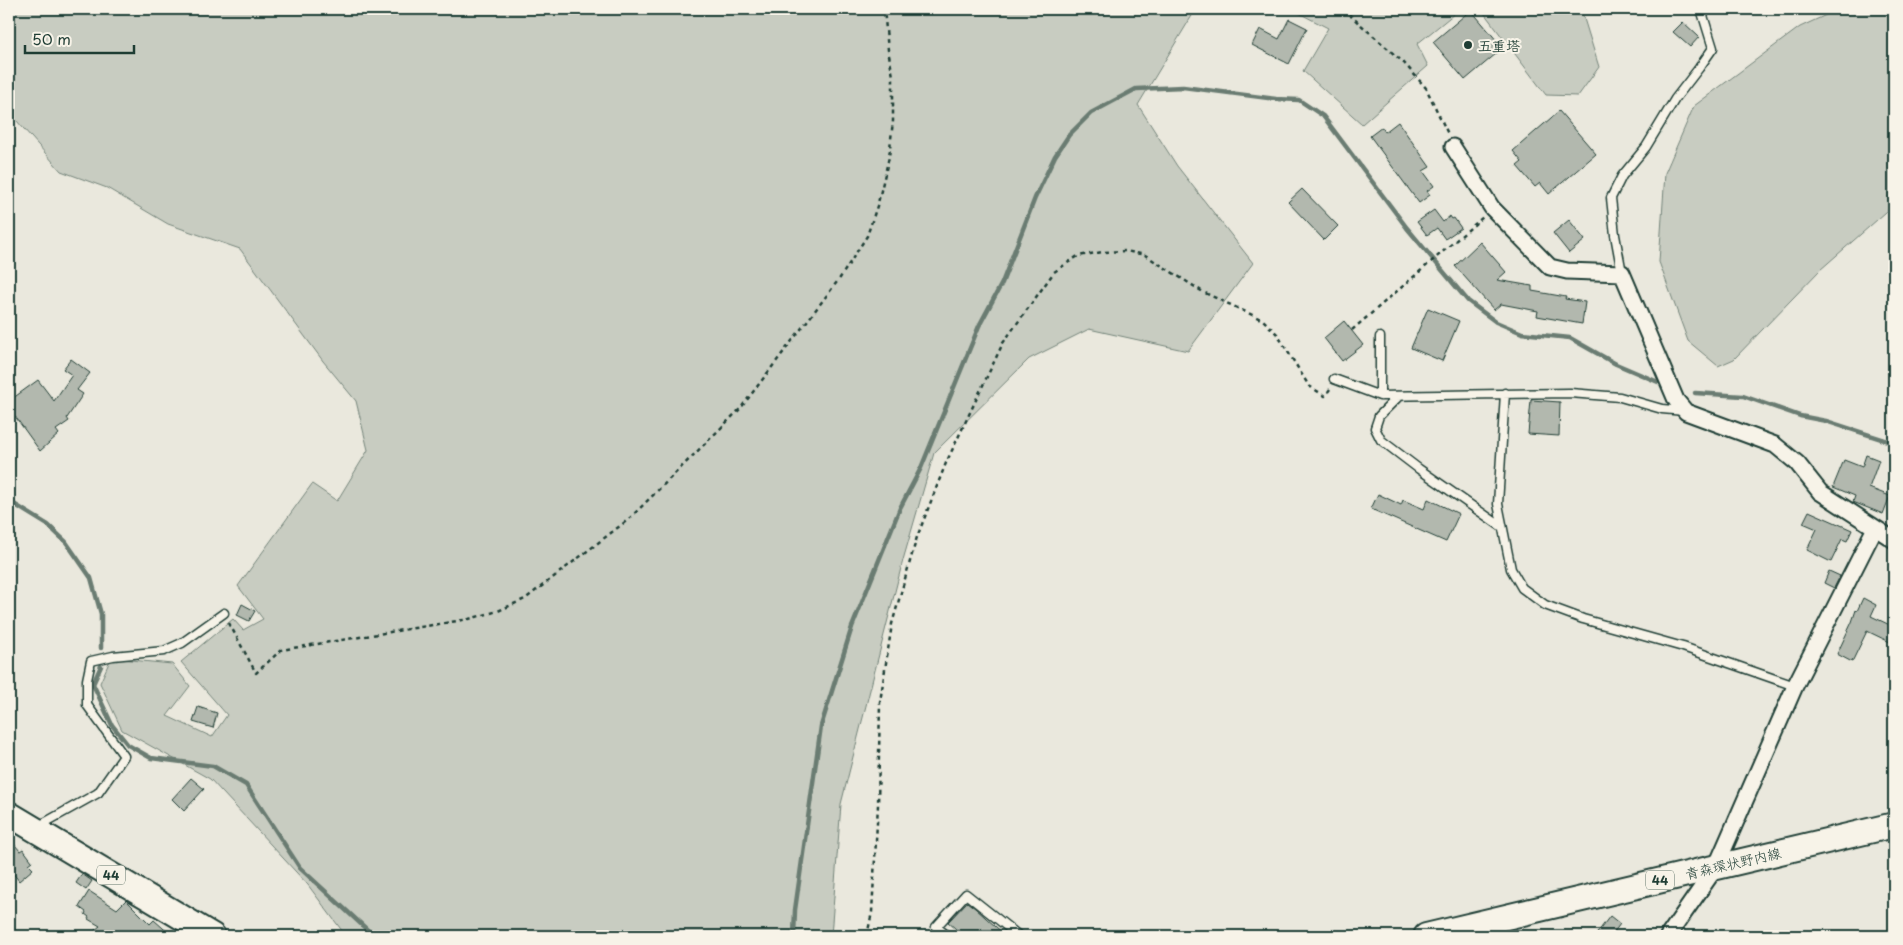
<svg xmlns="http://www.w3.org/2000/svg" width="1903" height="945" viewBox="0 0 1903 945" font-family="'Playpen Sans','Klee One',sans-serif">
<rect width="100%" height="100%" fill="#eae8dd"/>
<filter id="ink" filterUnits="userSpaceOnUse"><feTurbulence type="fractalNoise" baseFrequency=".02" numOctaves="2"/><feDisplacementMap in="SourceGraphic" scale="10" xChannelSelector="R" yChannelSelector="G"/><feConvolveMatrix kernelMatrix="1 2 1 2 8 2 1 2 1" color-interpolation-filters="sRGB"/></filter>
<g filter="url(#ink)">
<!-- green -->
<path fill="#c8ccc1" stroke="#74847a" d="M9,9H1196L1138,105L1177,166L1253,263L1188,351L1089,329L1029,359L934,453L903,560L841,804L831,936H346L308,885L210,779L122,730L100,683L111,658L172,664L190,686L167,716L212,737L227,715L181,662L233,619L243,630L263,619L238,586L312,484L337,501L368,450L356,401L323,361L240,249L168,224L107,188L61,171L9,112Z
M1291,9H1460L1417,44L1428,66L1362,124L1303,71L1328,28Z
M1481,9H1581L1599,67L1578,96L1546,95Z
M1839,9H1894V205L1820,270L1734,359L1718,366L1688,341L1659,262L1665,173L1694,106L1800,27Z"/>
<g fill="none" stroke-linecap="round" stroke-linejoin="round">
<!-- stream -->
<path stroke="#6a7c72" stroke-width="4.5" d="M1695,393L1743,396L1800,416L1826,421L1894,443
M9,501L48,525L66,542L91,578L101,614V648
M101,666L93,684L112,725L128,745L151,758L213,766L246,785L300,868L374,936
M794,936L795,910L821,726L852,627L900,508L921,468L979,326L1002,283L1035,198L1055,156L1069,135L1091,113L1136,89L1183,87L1276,99L1299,100L1323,116L1407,228L1468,301L1496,322L1522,333L1570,338L1616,364L1658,382"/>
</g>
<!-- building -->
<path fill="#b2b8ae" stroke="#1f3d34" d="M1471,10L1503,48L1465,80L1433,42Z
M1289,19L1307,28L1289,64L1252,45L1260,29L1279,39Z
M1683,22L1699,37L1690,47L1673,32Z
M1559,111L1596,154L1549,194L1540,183L1535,187L1517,166L1522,162L1513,151Z
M1398,122L1430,167L1423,171L1434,186L1427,191L1430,195L1419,203L1370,136L1382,127L1385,132Z
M1302,189L1338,226L1324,240L1288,202Z
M1434,210L1443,222L1450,216L1452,219L1454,218L1461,228L1445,239L1437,228L1427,235L1417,222Z
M1569,220L1585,240L1569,253L1553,233Z
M1480,242L1506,272L1497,280L1532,286V291L1566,297L1565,299L1585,302L1582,324L1537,316L1538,311L1501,304L1494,310L1455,266Z
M1428,308L1459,321L1442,361L1411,348Z
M1344,321L1363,345L1342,361L1324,338Z
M71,359L90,373L77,390L83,394L67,418L69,421L56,430L59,434L40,451L9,408V401L38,380L54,401L72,375L63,369Z
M1531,400L1560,402L1559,436L1528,434Z
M1866,455L1879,460L1869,488L1890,496L1883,514L1853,502L1855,496L1833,487L1844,460L1862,467Z
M1378,494L1401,505L1403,500L1424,509L1428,499L1459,514L1446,542L1371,509Z
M1809,511L1852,530L1847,541L1842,539L1831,562L1807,550L1817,529L1803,523Z
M1829,571L1840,576L1834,588L1824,583Z
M1863,598L1876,605L1871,616L1894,627V644L1867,631L1852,662L1837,654L1852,622L1856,610L1857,611Z
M242,604L255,611L249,621L237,615Z
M198,707L217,713L213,728L193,722Z
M191,778L204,789L184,811L172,799Z
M15,845L20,851L23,849L32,861L28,864L33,869L19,881L9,868V851Z
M82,874L92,881L86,890L76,883Z
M89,891L117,909L126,900L150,924L154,920L172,936H101L95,930L100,926L88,919L89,917L85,914L86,912L79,907Z
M967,902L975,908L1006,936H964L948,922Z
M1610,916L1620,924L1611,936H1595Z"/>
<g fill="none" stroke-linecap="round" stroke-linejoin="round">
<!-- lane casing -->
<g stroke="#1f3d34" stroke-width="11">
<path id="lane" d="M1622,273L1615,235L1611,198L1622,176L1646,147L1675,99L1699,68L1713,48L1701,9
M1380,337V396L1570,393L1620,397L1662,409L1684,411
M1334,379L1380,396
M1505,393L1498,504L1511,569L1522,588L1545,605L1583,619L1683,647L1795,686
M1399,396L1379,416L1375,428L1381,440L1419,469L1502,527
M37,827L98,793L124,756L87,705V680L91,661L113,656L164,651L182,643L224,613
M948,936L936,927L966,894L1019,936"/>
</g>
<!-- street casing -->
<g stroke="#1f3d34" stroke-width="19">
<path id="street" d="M1453,147L1492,208L1550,267L1567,271L1622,273L1676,400L1686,412L1775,445L1797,463L1820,492L1894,540
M1668,936L1716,867L1795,686L1875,528"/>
</g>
<!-- primary casing -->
<g stroke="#1f3d34" stroke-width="28">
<path id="primary" d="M9,814L213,936
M1426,936L1894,825"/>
</g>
<!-- path -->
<path stroke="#1f3d34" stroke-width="2.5" stroke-dasharray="4 4" stroke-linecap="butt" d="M1343,9L1404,63L1426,88L1448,134
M1352,330L1483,217
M229,623L256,673L281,650L469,619L498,611L525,599L629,519L740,409L840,278L867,236L878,203L889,157L893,121V76L888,50L884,9
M867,936L872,912L878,805L880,702L892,624L917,537L946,463L1003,343L1054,272L1078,256L1103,252L1126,251L1145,255L1203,292L1263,320L1277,334L1309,386L1325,396L1330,389"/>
<!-- lane -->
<use href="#lane" stroke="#f7f3e8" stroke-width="8"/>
<!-- street -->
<use href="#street" stroke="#f7f3e8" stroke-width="15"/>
<!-- primary -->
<use href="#primary" stroke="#f7f3e8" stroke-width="24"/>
</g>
</g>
<!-- markers -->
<circle fill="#1f3d34" stroke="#f7f3e8" stroke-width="2" cx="1468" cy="45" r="5"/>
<g text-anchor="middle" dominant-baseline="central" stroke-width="4" stroke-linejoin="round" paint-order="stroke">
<!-- shield labels -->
<g fill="#f7f3e8" stroke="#60746a" stroke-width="1">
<rect x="97" y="865.5" width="28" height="19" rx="4"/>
<rect x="1646" y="870.5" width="28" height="19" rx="4"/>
</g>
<g font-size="12" font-weight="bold" fill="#1f3d34">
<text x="111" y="875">44</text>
<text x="1660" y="880">44</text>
</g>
<!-- poi labels -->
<g font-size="14" font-weight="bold" fill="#1f3d34" stroke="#f7f3e8" text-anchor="start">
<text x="1478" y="45">五重塔</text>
</g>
<!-- street labels -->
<g font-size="14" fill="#1f3d34" stroke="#f7f3e8">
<text transform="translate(1733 863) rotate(-13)">青森環状野内線</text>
</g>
</g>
<!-- margin -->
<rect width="1903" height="945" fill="none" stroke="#f7f3e8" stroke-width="30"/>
<rect x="15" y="15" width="1873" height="915" fill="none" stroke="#1f3d34" stroke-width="2" filter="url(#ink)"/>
<!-- scale -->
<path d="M25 45v8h109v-8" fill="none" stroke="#1f3d34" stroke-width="2.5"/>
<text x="32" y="45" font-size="15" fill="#1f3d34" stroke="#f7f3e8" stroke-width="4" paint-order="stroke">50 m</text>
</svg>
